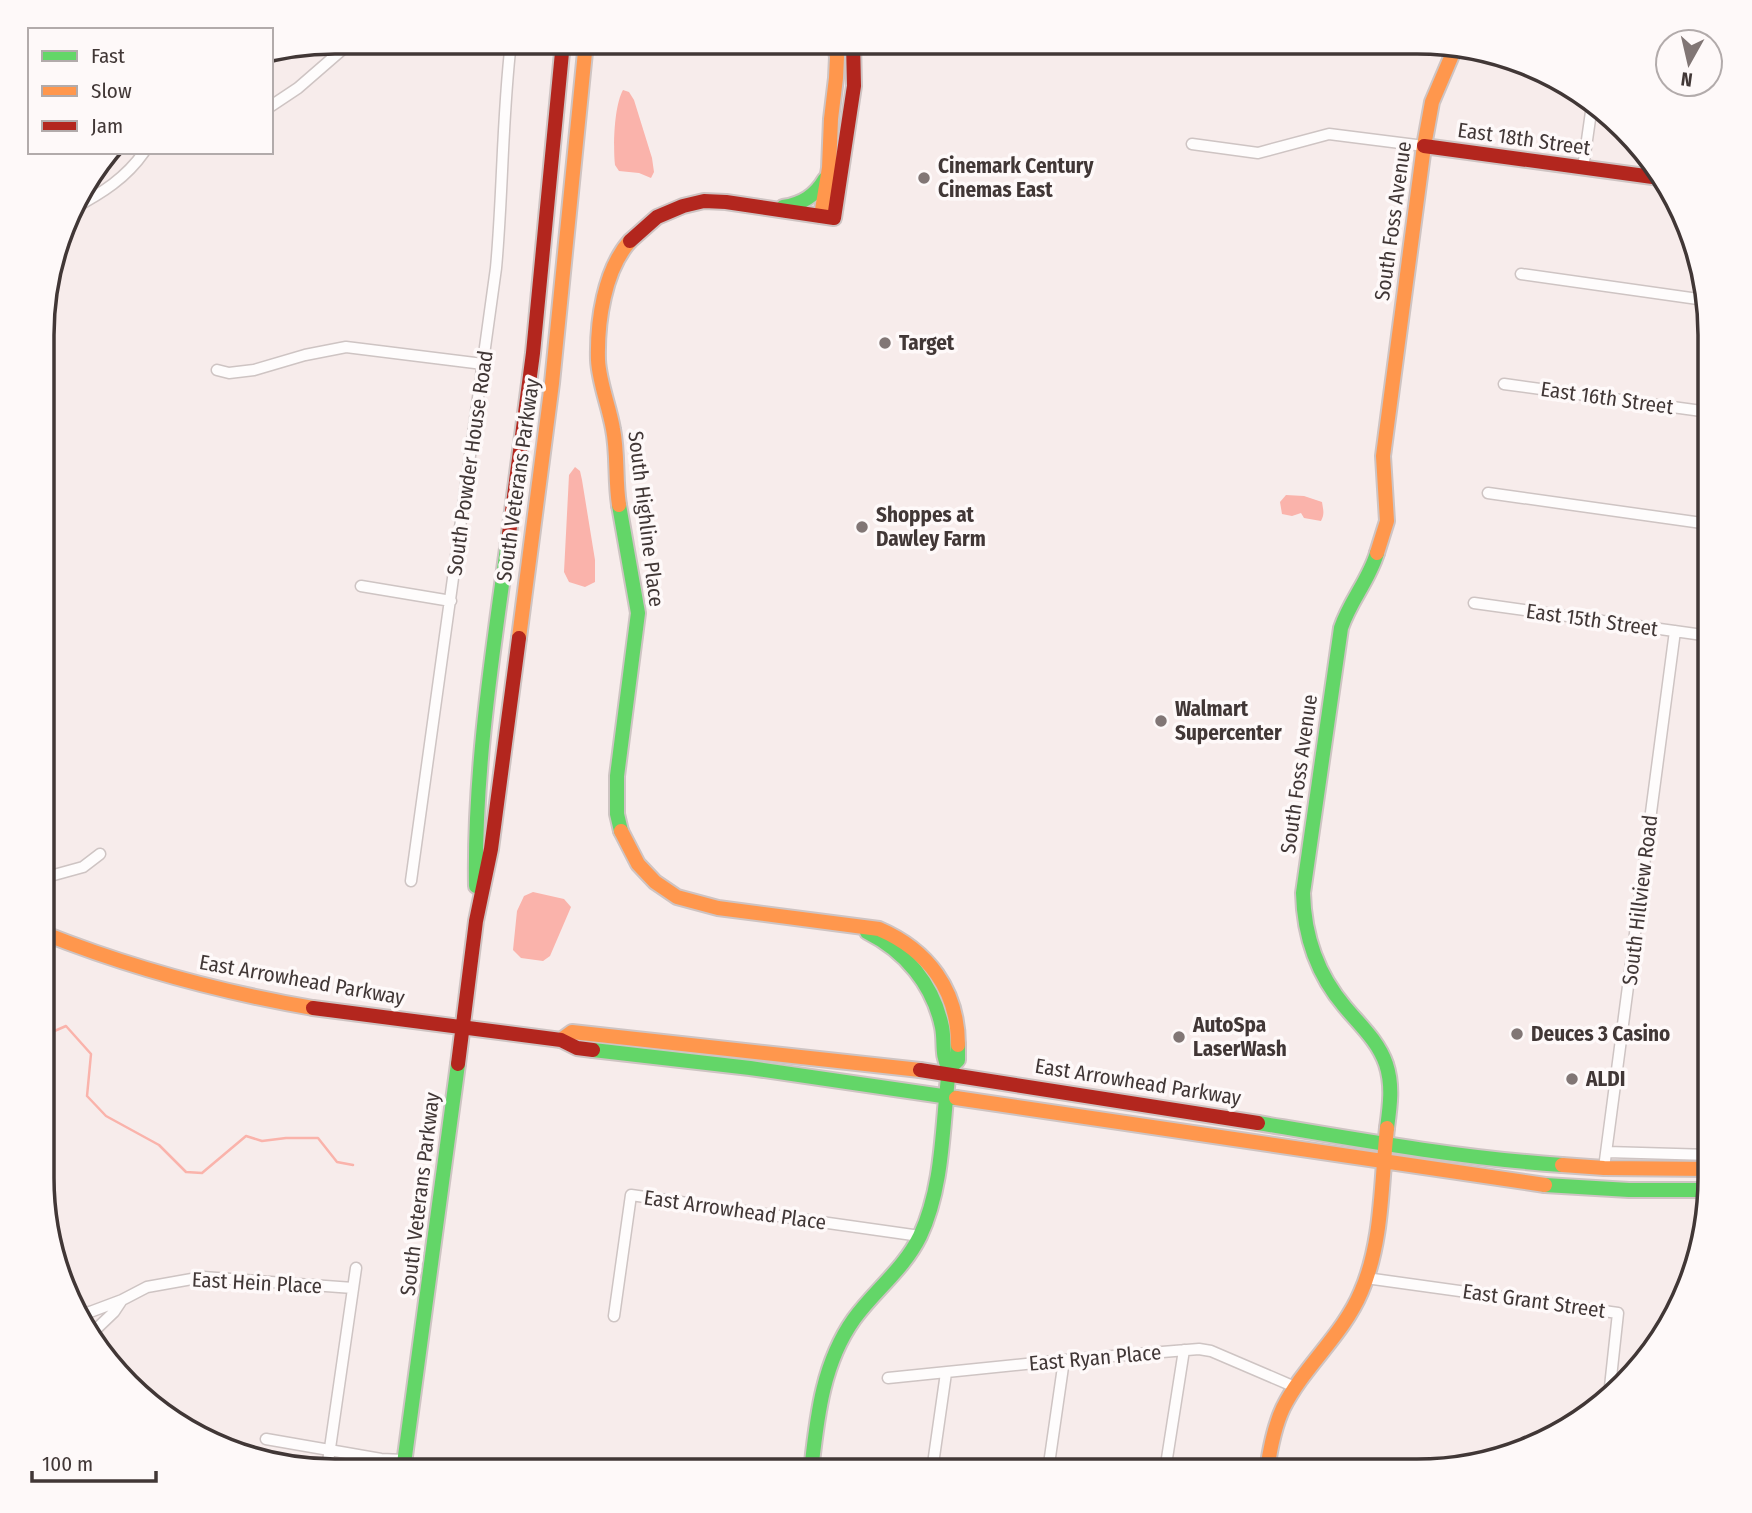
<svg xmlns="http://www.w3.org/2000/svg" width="1752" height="1513" viewBox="0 0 1752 1513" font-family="'Fira Sans Condensed',sans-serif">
<rect width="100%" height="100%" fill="#f7eceb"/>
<!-- water -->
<path fill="#fab3ab" d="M623,90L629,92L634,100L652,158L654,172L651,178L639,173L619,171L615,165C613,147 614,106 623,90Z
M575,467L580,471L582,480L595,560V582L585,587L569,582L564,572L569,475Z
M1286,495L1304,496L1322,502C1323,509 1325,514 1321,521L1304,518L1301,513L1292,516L1282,514L1280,502Z
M533,892L564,899L571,907L550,956L543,961L521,958L513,950L517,911L524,896Z"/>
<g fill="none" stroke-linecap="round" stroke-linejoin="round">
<!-- stream -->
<path stroke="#fab3ab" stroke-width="2.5" d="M43,1036L66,1026L91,1054L87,1096L106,1116L159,1145L186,1172L202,1173L246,1136L262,1141L286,1138H318L337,1162L353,1165"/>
<!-- street casing -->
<g stroke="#cec4c3" stroke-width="13">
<path id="street" d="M271,106L298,88L351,42
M1192,144L1258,153L1329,134L1424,146
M1583,168L1592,105
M74,208C102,193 126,178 144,152
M1521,274L1705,300
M217,370L229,373L254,370L305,355L346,347L483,364
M1504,384L1709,412
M1488,493L1709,524
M361,586L451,601
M1474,603L1710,636
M43,878L83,867L100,854
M411,881L496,268C503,192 502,117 511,42
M1607,1152L1710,1155
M1604,1168L1675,631
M1366,1278L1618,1313L1609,1396
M77,1314L90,1312L122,1300L147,1287L203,1277L353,1288
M614,1316L631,1195L920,1236
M91,1334L114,1312L122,1300
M888,1378L1064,1360L1199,1349L1211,1351L1295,1387
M266,1439L381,1459L404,1460
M327,1469L356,1268
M932,1471L946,1373
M1048,1471L1064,1360
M1165,1471L1184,1350"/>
</g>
<!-- fast casing -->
<g stroke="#cec4c3" stroke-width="18">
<path id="fast" d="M623,42L654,45L672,42
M783,207C802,204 815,196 825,179
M619,505L638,613L617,776V814L621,831
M1377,553C1369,580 1350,601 1341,628L1303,893C1304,936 1317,974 1345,1007C1360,1025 1378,1041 1386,1064C1393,1085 1390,1106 1387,1128
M476,886C474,768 493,651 509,534
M867,932C905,951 933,984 942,1027C945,1042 941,1055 949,1069
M593,1050L750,1068L956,1098
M1258,1123C1359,1140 1460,1158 1562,1165
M1545,1185L1629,1190H1708
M403,1471L458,1064
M811,1471C817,1418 822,1364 854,1319C875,1290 904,1269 920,1236C944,1185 942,1124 949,1069L958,1060V1045"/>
</g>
<!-- slow casing -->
<g stroke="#cec4c3" stroke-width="18">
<path id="slow" d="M821,216L829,168L831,119L836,78L837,57L834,42
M619,505C615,480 618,454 613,429C609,406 599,382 598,360C597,322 604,270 630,241
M1377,553L1387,521L1383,456L1424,146L1432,102L1455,48
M519,638L552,383L586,42
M621,831L638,864L655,882L677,897L718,908L879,929C928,950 958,990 958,1045
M43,933C131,968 220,992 313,1008
M561,1040L572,1032L920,1070
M956,1098L1545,1185
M1562,1165L1604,1168L1710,1169
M1267,1470C1270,1449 1274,1427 1283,1408C1304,1366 1343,1335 1361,1292C1383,1242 1381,1182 1387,1128"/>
</g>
<!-- jam casing -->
<g stroke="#cec4c3" stroke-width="18">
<path id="jam" d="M1424,146L1660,178
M630,241L657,217L683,206L704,201L726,202L834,218L854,86L853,42
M509,534L533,353L563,42
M313,1008L561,1040L577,1048L593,1050
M458,1064L476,921L491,849L519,638
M920,1070L1258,1123"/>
</g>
<!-- street -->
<use href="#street" stroke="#fefcfc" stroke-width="10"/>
<!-- fast -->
<use href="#fast" stroke="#63d668" stroke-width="14"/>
<!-- slow -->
<use href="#slow" stroke="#ff974d" stroke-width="14"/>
<!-- jam -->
<use href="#jam" stroke="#b3261e" stroke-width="14"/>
</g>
<!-- markers -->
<g fill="#817675" stroke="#fef9f9" stroke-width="2.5">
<circle cx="924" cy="178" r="7"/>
<circle cx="885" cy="343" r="7"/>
<circle cx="862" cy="527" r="7"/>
<circle cx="1161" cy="721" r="7"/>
<circle cx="1517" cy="1034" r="7"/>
<circle cx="1179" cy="1037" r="7"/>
<circle cx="1572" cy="1079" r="7"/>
</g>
<g text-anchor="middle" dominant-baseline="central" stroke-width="7" stroke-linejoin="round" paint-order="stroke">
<!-- street labels -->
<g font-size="21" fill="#413736" stroke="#fef9f9">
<text transform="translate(1524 139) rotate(8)">East 18th Street</text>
<text transform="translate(1393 221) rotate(-82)">South Foss Avenue</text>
<text transform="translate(1607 398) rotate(8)">East 16th Street</text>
<text transform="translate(470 463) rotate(-82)">South Powder House Road</text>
<text transform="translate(518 480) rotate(-82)">South Veterans Parkway</text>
<text transform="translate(646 519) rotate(83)">South Highline Place</text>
<text transform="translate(1592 620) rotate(8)">East 15th Street</text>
<text transform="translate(1299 774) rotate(-82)">South Foss Avenue</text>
<text transform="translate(1640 900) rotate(-83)">South Hillview Road</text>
<text transform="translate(302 980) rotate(10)">East Arrowhead Parkway</text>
<text transform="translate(1138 1082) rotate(9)">East Arrowhead Parkway</text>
<text transform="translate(420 1194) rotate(-83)">South Veterans Parkway</text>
<text transform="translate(735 1210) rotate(8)">East Arrowhead Place</text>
<text transform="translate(257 1283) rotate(3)">East Hein Place</text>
<text transform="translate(1534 1301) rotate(8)">East Grant Street</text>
<text transform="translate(1095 1358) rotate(-5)">East Ryan Place</text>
</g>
<!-- poi labels -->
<g font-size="21" font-weight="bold" fill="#413736" stroke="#fef9f9" text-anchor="start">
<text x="938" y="166">Cinemark Century<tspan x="938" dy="24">Cinemas East</tspan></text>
<text x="899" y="343">Target</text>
<text x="876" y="515">Shoppes at<tspan x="876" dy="24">Dawley Farm</tspan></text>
<text x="1175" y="709">Walmart<tspan x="1175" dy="24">Supercenter</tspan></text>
<text x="1193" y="1025">AutoSpa<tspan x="1193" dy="24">LaserWash</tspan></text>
<text x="1531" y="1034">Deuces 3 Casino</text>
<text x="1586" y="1079">ALDI</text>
</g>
</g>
<!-- crop -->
<path d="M0 0H1752V1513H0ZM335 54H1417A281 281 0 0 1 1698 335V1178A281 281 0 0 1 1417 1459H335A281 281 0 0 1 54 1178V335A281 281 0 0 1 335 54Z" fill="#fef9f9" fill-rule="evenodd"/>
<path fill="none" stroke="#413736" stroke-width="3.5" d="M335 54H1417A281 281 0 0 1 1698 335V1178A281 281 0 0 1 1417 1459H335A281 281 0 0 1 54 1178V335A281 281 0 0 1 335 54Z"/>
<!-- legend -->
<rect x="28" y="28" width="245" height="126" fill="#fef9f9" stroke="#b2abab" stroke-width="2"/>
<rect x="42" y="51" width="35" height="10" fill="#63d668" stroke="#b2abab" stroke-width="2"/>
<text x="91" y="63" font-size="21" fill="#413736">Fast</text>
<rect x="42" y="86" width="35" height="10" fill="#ff974d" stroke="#b2abab" stroke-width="2"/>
<text x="91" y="98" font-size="21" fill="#413736">Slow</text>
<rect x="42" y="121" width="35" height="10" fill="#b3261e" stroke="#b2abab" stroke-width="2"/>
<text x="91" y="133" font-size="21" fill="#413736">Jam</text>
<!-- north arrow -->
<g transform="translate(1689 63) rotate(188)"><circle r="33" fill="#fef9f9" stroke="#b2abab" stroke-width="2"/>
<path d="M0-5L12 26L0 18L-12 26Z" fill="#817675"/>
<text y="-10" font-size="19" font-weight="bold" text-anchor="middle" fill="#413736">N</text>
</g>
<!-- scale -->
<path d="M32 1471v10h124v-10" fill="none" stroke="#413736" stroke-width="3.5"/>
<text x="42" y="1471" font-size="21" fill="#413736" stroke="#fef9f9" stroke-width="5" paint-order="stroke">100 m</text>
</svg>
